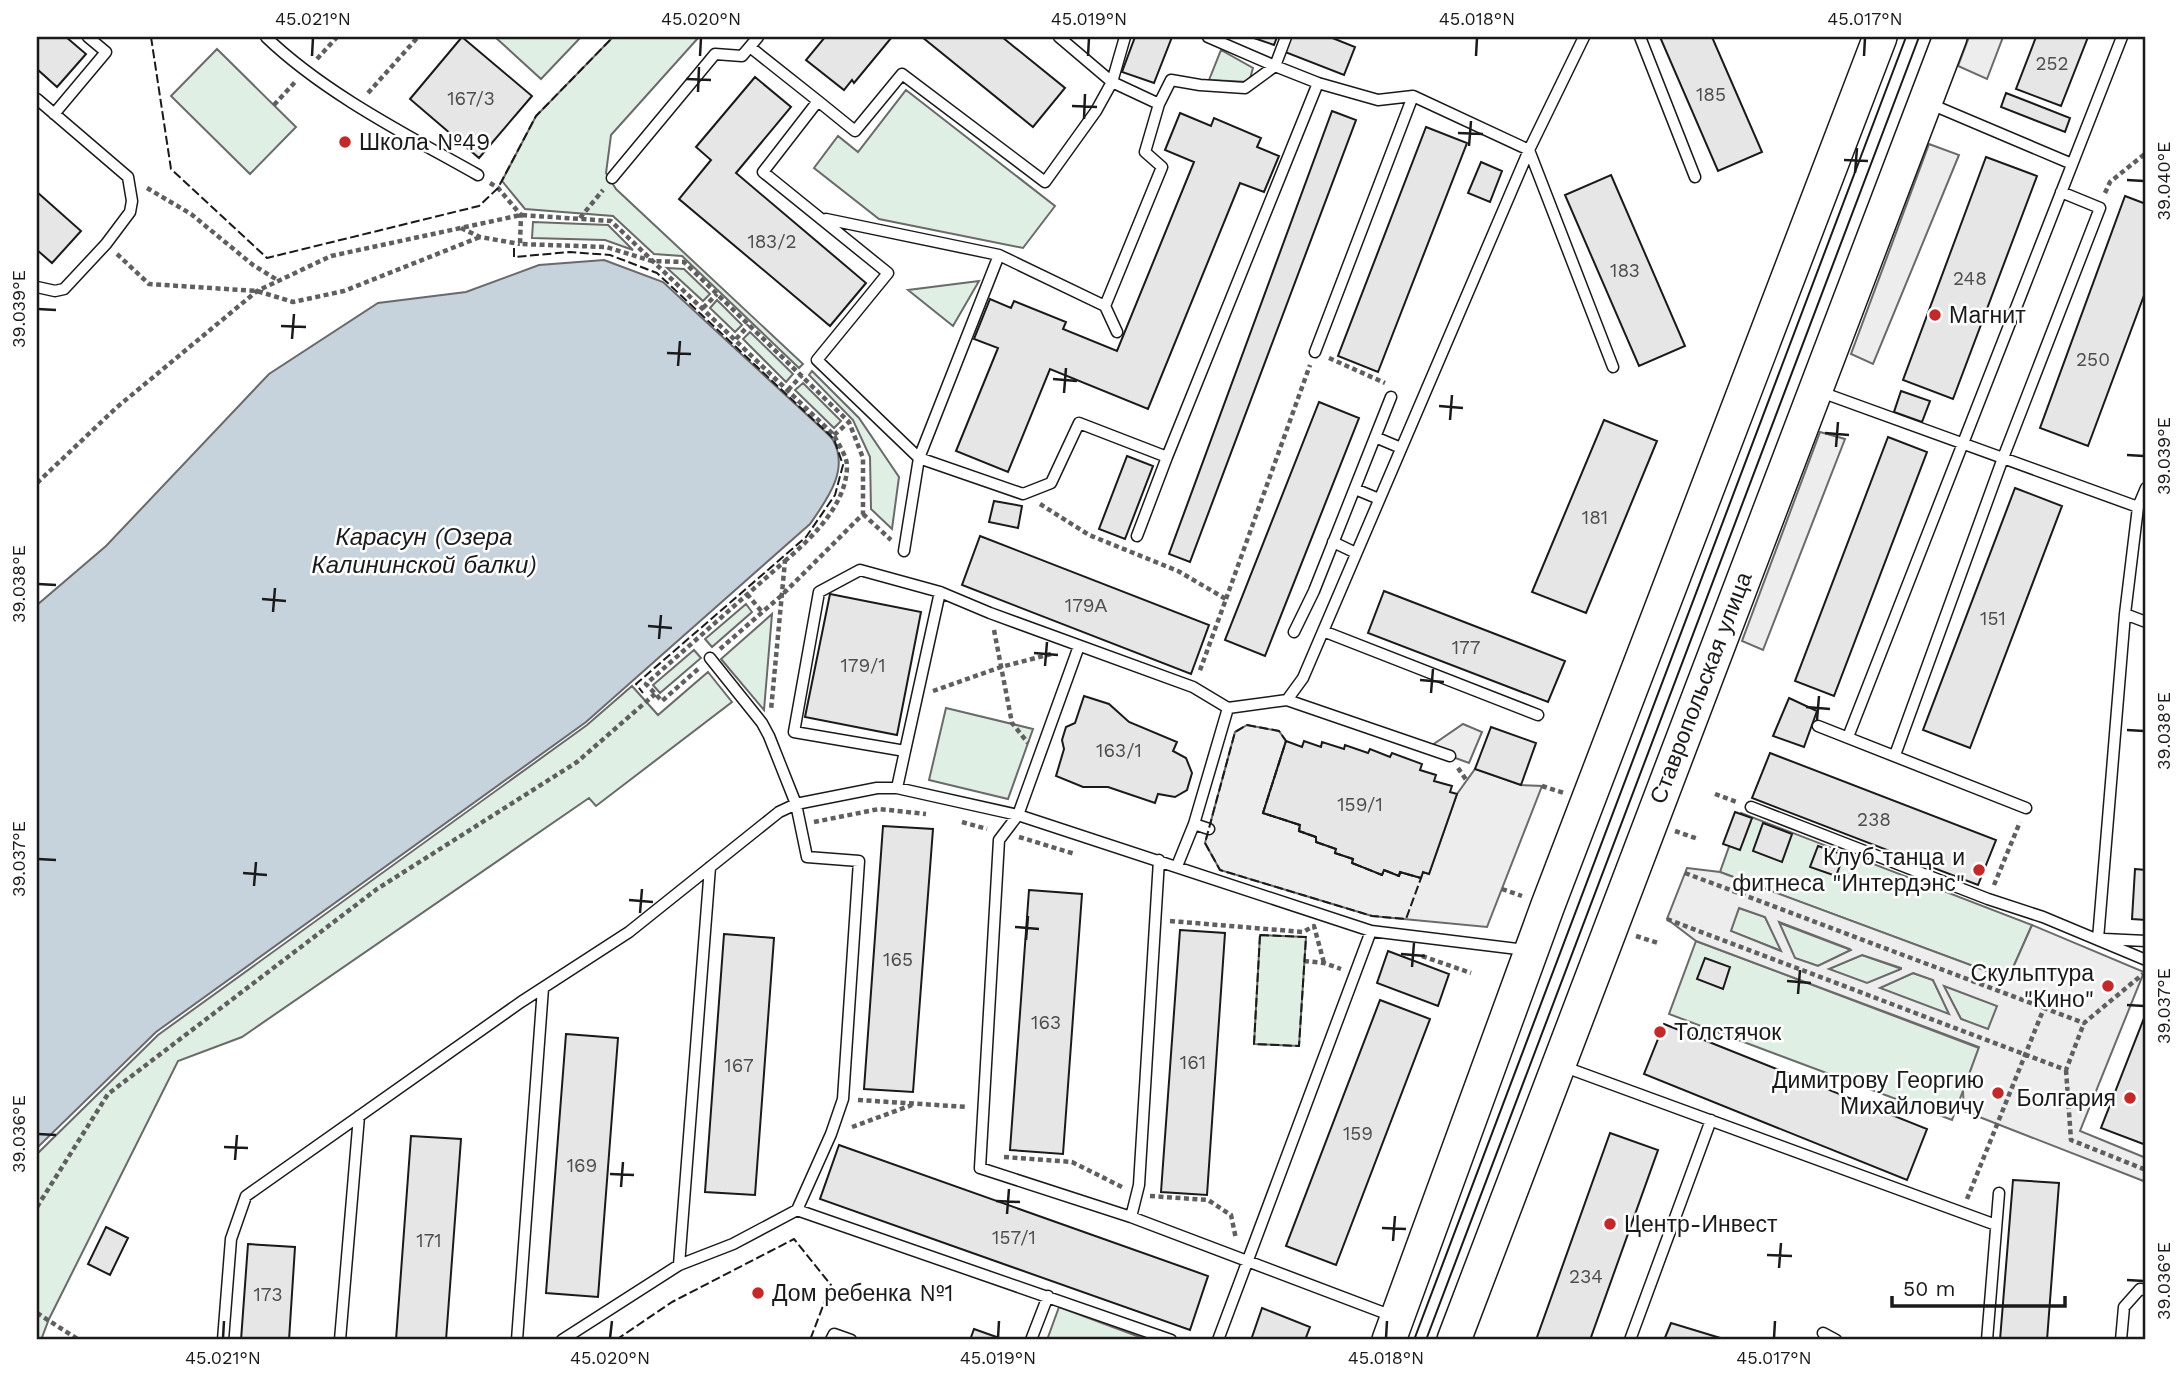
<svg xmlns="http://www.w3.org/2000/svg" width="2183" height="1377" viewBox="0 0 2183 1377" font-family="'Work Sans',sans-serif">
<rect width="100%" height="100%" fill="#fff"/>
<!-- green -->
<path fill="#e0efe3" stroke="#6a6a6a" stroke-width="2" d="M495,37H581L541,79Z
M613,37H699L611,135L606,173L616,189L803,364L799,368L682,256L654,254L613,216L525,209L502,181L536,116Z
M217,49L296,127L250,174L171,96Z
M1221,50L1253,68L1249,82L1209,80Z
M906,90L1055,206L1023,248L879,219L814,168L838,136L858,152Z
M533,222L608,225L633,250L605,240L532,238Z
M667,268L684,269L710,294L703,301Z
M979,281L953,326L908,290Z
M717,300L742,325L735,332L710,308Z
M750,332L793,374L786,382L743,339Z
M812,371L859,418L899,477L892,529L871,509L870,457L853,420L809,375Z
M803,383L841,421L834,428L795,390Z
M746,604L752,612L712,647L705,639Z
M772,614L764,710L721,659Z
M694,650L701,658L660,693L653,685Z
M708,672L732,702L596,806L589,798L242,1037L178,1061L49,1319L41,1340H37V1154L158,1035L587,725L632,686L658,715Z
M946,708L1033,729L1008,799L929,780Z
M1741,813L2032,925L2008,979L1720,872Z
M1739,908L1765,917L1782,951L1730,931Z
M1777,922L1851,950L1818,966L1794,958Z
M1260,935L1306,937L1299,1046L1254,1044Z
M1696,941L1979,1048L1952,1120L1669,1014Z
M1862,955L1902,969L1867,984L1828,969Z
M1913,973L1933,980L1950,1015L1879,988Z
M1943,985L1998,1006L1988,1030L1961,1019Z
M1059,1307L1145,1339L1144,1340H1047Z"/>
<!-- parking -->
<path fill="#ededed" stroke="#6a6a6a" stroke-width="2" fill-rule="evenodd" d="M1969,37H2003L1987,79L1958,66Z
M1929,144L1959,155L1873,364L1851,354Z
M1820,432L1845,439L1763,650L1742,641Z
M1463,724L1482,732L1469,763L1428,748Z
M1247,725L1279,731L1286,741L1263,813L1300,825L1299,831L1316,837L1353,859L1352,863L1382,874L1384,870L1399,876L1400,872L1421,878L1423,872L1429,874L1457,794L1475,769L1521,785L1542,786L1487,927L1372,916L1220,870L1205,843L1235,732Z
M1687,868L1720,872L2008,979L2032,925L2144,972L2080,1131L2146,1158V1182L1964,1111L1963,1091L1979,1047L1696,941L1667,919ZM1739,908L1765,917L1781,951L1731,931ZM1779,922L1850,949L1851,950L1818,966L1795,958ZM1862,955L1901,968V969L1867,983L1829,969ZM1913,973L1933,980L1949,1014L1880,988ZM1944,986L1997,1006L1988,1029L1961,1019Z"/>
<!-- water -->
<path fill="#c6d2dc" stroke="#6a6a6a" stroke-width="2" d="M604,260L663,282L817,424C822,429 829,434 833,440C850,470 826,501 810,524L586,722L156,1032L37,1148V605L106,546L269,374L378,303L466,292L539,265Z"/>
<!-- building -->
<path fill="#e6e6e6" stroke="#1a1a1a" stroke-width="2" d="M37,37H66L86,54L57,87L37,69Z
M462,37L532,96L479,158L410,99Z
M825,37H892L854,83L852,80L844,90L806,60Z
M922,37H1002L1065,88L1033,127Z
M1135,37H1172L1154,83L1122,72Z
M1251,37H1277L1274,45Z
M1291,37H1330L1355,47L1344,75L1285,52Z
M1660,37H1712L1762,152L1718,171Z
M2036,37H2088L2061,106L2016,89Z
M755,77L791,107L736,173L866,283L830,326L679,199L711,160L696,147Z
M2006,93L2070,118L2065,132L2001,107Z
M1332,111L1356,120L1190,562L1169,554Z
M1180,113L1211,126L1214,118L1261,138L1257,147L1279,156L1264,192L1240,183L1148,409L1050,369L1008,472L956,451L998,348L974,339L990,299L1011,308L1014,301L1066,322L1063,329L1117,351L1194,162L1165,150Z
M1426,127L1467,143L1378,372L1338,356Z
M1986,157L2037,176L1953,399L1903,380Z
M1481,162L1502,171L1490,202L1468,193Z
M1611,175L1685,346L1639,366L1565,195Z
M37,192L81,231L52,263L37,250Z
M2125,196L2146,204V290L2088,446L2040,428Z
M1901,391L1930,401L1922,422L1894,412Z
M1319,402L1359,418L1265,656L1225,640Z
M1604,420L1657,441L1586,613L1532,592Z
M1888,437L1927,452L1834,696L1795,681Z
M1127,456L1153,466L1125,539L1099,529Z
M2015,488L2062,506L1970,748L1923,730Z
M994,501L1022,506L1018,528L989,522Z
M980,536L1209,625L1191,674L962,585Z
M1384,591L1565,661L1548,702L1368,633Z
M830,594L921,612L897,735L805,717Z
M1084,696L1109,704L1129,722L1177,742L1173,751L1186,758L1192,773L1187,790L1175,797L1158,794L1155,803L1108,787H1083L1056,776L1064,749L1062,740L1066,727L1075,723Z
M1789,698L1817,711L1804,747L1773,736Z
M1491,727L1536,743L1521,785L1475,769Z
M1286,741L1302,747L1304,741L1321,747L1322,742L1344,749L1345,745L1368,753L1370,749L1390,757L1392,753L1422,764L1420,770L1436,775L1434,781L1452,786L1450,792L1457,794L1429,874L1423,872L1421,878L1400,872L1399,876L1384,870L1382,875L1352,863L1353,859L1335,853L1336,849L1316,842V837L1299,831L1300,825L1263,813Z
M1770,753L1996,840L1978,885L1752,798Z
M1735,812L1752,818L1740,850L1723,844Z
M1763,823L1792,834L1782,862L1753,851Z
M883,826L933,829L913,1092L864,1089Z
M1818,846L1844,855L1836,876L1810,867Z
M2135,869L2146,870V920L2132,919Z
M1029,890L1082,894L1063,1154L1010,1150Z
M1180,930L1225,933L1207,1195L1161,1192Z
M724,934L774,938L755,1195L705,1192Z
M1388,951L1449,974L1438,1006L1377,983Z
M1705,958L1730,967L1723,989L1697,979Z
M1380,1000L1430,1019L1336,1265L1286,1246Z
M2146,1013V1145L2101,1128Z
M1664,1024L1927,1129L1907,1180L1644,1074Z
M566,1034L618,1038L598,1297L546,1293Z
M1610,1133L1658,1150L1590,1340H1536Z
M411,1136L461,1139L446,1340H396Z
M839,1145L1208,1276L1190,1330L820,1199Z
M2013,1180L2059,1183L2047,1340H2000Z
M106,1227L128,1238L110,1275L88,1264Z
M248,1244L295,1247L289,1340H241Z
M1262,1308L1310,1327L1305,1340H1251Z
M1671,1323L1727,1340H1664Z
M974,1329L1005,1340H970Z"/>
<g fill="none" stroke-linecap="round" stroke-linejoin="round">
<!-- lane casing -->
<g stroke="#1a1a1a" stroke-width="13">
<path id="lane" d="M266,37C324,93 407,135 478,175
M1059,37L1112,82L1159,104L1171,80L1200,85L1245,88L1275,66L1318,83L1378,100L1413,96L1529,150L1303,678L1287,700L1228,708L1194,824L1177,866
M1208,37L1275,66L1286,37
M1584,37L1529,150L1613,367
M1640,37L1695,177
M750,47L818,101L763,172L888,273L817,360L919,458L904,551
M37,99L128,177L132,201L130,212L106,244L64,289L55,291L37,287
M818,101L855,131L902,74L1045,182L1096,111L1112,82L1125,37
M1928,103L2072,164
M54,114L106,52L88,37
M612,178L715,54L742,56L758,37
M826,219L999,255L1105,306
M999,255L919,458L1023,494L1051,483L1079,423L1167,457L1318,83
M1117,332L1105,306L1162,167L1145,152L1159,104
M1315,352L1413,96
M1818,391L2138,507
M1375,437L1401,448
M1355,489L1379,499
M1137,536L1167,457
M1333,542L1356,553
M940,592L905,751L794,732L819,592L860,570L940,592L990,613L1193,687L1228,708
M2125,614L2146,622
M1323,631L1538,715
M1294,632L1314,591L1391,397
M710,658L762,723L769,736L796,804L807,857L859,861L843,1099L831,1134L797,1210L1171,1340
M1287,700L1450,756
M1818,726L2026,808
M1848,737L2122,37
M1895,755L2003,458L2100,208L2061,192
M897,788L905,751
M1751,807L1988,899L2043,917L2146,960
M1194,824L1209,829
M2098,939L2125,614L2138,507L2146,488
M2104,939L2146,941
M1562,1066L1996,1225
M1131,1217L1139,1185L1159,860
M679,1265L710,867
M1395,1317L1131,1217L980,1168L999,840L1018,815L1371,931L1526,950
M1823,1333L1836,1340
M223,1340L231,1239L246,1196L521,1002L629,932L779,812L796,804L877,788H897L1018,815L1079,646
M340,1340L359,1116
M517,1340L543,988
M562,1340L679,1265L733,1244L797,1210
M831,1340L834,1334L851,1340
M1031,1340L1048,1296
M1218,1340L1371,931
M1630,1340L1711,1120
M1987,1340L1999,1193
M2121,1340L2124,1307L2140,1289L2146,1290"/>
</g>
<!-- primary casing -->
<g stroke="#1a1a1a" stroke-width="36">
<path id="primary" d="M1389,1340L1548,905L1880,37
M1454,1340L1950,37"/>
</g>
<!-- path -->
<path stroke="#5f5f5f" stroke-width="4.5" stroke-dasharray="5 3.5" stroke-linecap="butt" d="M317,59L337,37
M368,93L418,37
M274,105L296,81
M490,183L498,188L521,215L520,244L606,247L652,261L684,262L849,422L863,458V514L782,595L720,649
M147,188L191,214L253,265L279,281
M2105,193L2110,182L2146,153
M580,218L603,190
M461,228L480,237L520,244
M117,254L149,284L257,291L293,302L344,291L480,237
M703,308L717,294
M736,339L749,325
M1329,358L1385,383
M788,390L802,375
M834,435L849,422
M37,483L116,408L257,291L331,256L521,215L611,221L834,435C838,444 847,456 847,466C847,504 812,538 785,561
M1040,504L1089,535L1178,571L1226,599L1199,673
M863,514L891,540
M747,594L762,612
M1226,599L1310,365
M994,630L1012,723L1028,743
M698,669L662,701L646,684L785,561L771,710
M933,691L1001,667L1051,654
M1458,768L1467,781
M1542,786L1564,793
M1715,794L1737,802
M814,822L879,809L926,814
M962,822L987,829
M1675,831L1698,839
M1019,837L1075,854
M1685,873L2084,1023L2143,974
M1994,885L2020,822
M1502,889L1522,896
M1667,919L2066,1070L2084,1023
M1170,921L1303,932L1314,926L1324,963
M1636,936L1658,943
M1422,956L1471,973
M1304,961L1324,963L1341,969
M2066,1070L2071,1140L2146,1170
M858,1100L968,1107
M852,1127L912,1105
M1004,1157L1072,1162L1122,1187
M1150,1196L1208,1200L1231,1215L1236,1239
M1967,1199L2044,1008
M37,1207L108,1094L377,889L577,762L655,694
M37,1313L79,1340"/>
<!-- lane -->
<use href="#lane" stroke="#fff" stroke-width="10"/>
<!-- primary -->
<use href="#primary" stroke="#fff" stroke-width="33"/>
<!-- tram -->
<path stroke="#1a1a1a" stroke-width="2" d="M1414,1340L1906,37
M1426,1340L1919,37"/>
<!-- fence -->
<path stroke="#1a1a1a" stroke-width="2" stroke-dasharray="9 3.5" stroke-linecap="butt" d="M151,37L171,169L267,258L479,206L498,188L536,116L613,37
M514,248V257L570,252L610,255L657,273L834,439L843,465L835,495L806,537L636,684L643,693
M1247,725L1279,731L1286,741L1263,813L1300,825L1299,831L1316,837V842L1336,849L1335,853L1353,859L1352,863L1382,875L1384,870L1399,876L1400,872L1421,878L1406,919L1372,916L1220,870L1205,843L1235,732Z
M1260,935L1306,937L1299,1046L1254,1044Z
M616,1340L672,1302L794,1239L831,1285L810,1340"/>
</g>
<!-- ticks -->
<path fill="none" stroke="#1a1a1a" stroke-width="2.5" d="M312,56L313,38M700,56L701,38M1088,56L1089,38M1476,56L1477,38M1864,56L1865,38M686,79L711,80M698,92L699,67M1072,106L1097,107M1084,119L1085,94M1458,133L1483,134M1469,146L1471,121M1844,160L1868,161M1855,173L1857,148M2127,180L2144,181M38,309L56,310M281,326L306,327M292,339L294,314M667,353L691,354M678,366L680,341M1053,379L1077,381M1064,393L1066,368M1439,406L1463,408M1450,420L1452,395M1825,433L1849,435M1836,447L1838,422M2127,455L2144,456M38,584L56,585M262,599L286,601M273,612L275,588M648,626L672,628M659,639L661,615M1034,653L1058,655M1045,666L1047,642M1420,680L1444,682M1431,693L1433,669M1806,707L1830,709M1817,720L1819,696M2127,730L2144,731M38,859L56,860M243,873L267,875M254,886L256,862M629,900L653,902M640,913L642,889M1015,927L1039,929M1026,940L1028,916M1401,954L1425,956M1412,967L1414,943M1787,981L1811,983M1798,994L1800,970M2127,1005L2144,1006M38,1134L56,1135M224,1147L248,1148M235,1160L237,1135M610,1174L634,1175M621,1187L623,1162M996,1201L1020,1202M1007,1214L1009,1189M1382,1228L1406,1229M1393,1241L1395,1216M1767,1255L1792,1256M1779,1268L1781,1243M2127,1280L2144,1281M223,1338L224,1321M610,1338L612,1321M998,1338L999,1321M1386,1338L1387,1321M1774,1338L1775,1321"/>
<!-- markers -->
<g fill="#c62828" stroke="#fff" stroke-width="2.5">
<circle cx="345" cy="142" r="7"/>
<circle cx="1935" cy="315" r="7"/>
<circle cx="1979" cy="870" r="7"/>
<circle cx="2108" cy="986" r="7"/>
<circle cx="1660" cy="1032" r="7"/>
<circle cx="1998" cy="1093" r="7"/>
<circle cx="2130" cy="1098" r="7"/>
<circle cx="1610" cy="1224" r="7"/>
<circle cx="758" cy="1293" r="7"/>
</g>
<g text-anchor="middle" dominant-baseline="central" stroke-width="5" stroke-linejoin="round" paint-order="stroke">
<!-- number labels -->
<g font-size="19" fill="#4d4d4d">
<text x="2052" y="63">252</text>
<text x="1711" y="94">185</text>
<text x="471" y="98">167/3</text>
<text x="772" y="241">183/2</text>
<text x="1625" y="270">183</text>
<text x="1970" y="278">248</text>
<text x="2093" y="359">250</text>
<text x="1595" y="517">181</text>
<text x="1086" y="605">179А</text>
<text x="1993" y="618">151</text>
<text x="1466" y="647">177</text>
<text x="863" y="665">179/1</text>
<text x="1119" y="750">163/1</text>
<text x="1360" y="804">159/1</text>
<text x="1874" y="819">238</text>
<text x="898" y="959">165</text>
<text x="1046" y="1022">163</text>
<text x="1193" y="1062">161</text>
<text x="739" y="1065">167</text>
<text x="1358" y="1133">159</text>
<text x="582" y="1165">169</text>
<text x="1014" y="1237">157/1</text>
<text x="429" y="1240">171</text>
<text x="1586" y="1276">234</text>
<text x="268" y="1294">173</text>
</g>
<!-- poi labels -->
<g font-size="23" fill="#1a1a1a" stroke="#fff" text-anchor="start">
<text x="359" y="142">Школа №49</text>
<text x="1949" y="315">Магнит</text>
<text x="1965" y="857" text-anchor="end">Клуб танца и<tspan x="1965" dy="26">фитнеса "Интердэнс"</tspan></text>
<text x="2094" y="973" text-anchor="end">Скульптура<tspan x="2094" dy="26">"Кино"</tspan></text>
<text x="1674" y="1032">Толстячок</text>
<text x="1984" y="1080" text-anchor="end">Димитрову Георгию<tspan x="1984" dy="26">Михайловичу</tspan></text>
<text x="2116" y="1098" text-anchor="end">Болгария</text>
<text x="1624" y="1224">Центр-Инвест</text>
<text x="772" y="1293">Дом ребенка №1</text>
</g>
<!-- street labels -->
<g font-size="23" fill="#1a1a1a" stroke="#fff">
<text transform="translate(1701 688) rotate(-69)">Ставропольская улица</text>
</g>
<!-- water labels -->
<g font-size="24" font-style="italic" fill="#1a1a1a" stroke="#fff">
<text x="424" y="537">Карасун (Озера<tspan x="424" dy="28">Калининской балки)</tspan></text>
</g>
</g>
<!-- border -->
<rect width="2183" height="1377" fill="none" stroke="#ffffff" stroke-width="77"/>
<!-- scale -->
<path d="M1892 1296v10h173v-10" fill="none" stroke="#1a1a1a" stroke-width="3.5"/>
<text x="1903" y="1296" font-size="21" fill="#1a1a1a" stroke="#ffffff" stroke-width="5" paint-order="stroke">50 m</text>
<rect x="38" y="38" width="2106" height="1300" fill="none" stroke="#1a1a1a" stroke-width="2.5"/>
<g font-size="18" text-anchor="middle" fill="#1a1a1a">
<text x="313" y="25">45.021°N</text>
<text x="701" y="25">45.020°N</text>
<text x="1089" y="25">45.019°N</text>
<text x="1477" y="25">45.018°N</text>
<text x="1865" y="25">45.017°N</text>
<text transform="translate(2164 181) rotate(-90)" y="6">39.040°E</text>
<text transform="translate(19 309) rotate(-90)" y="6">39.039°E</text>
<text transform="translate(2164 456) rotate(-90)" y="6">39.039°E</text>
<text transform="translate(19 584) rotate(-90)" y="6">39.038°E</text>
<text transform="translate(2164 731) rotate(-90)" y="6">39.038°E</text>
<text transform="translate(19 859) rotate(-90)" y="6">39.037°E</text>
<text transform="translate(2164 1006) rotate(-90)" y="6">39.037°E</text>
<text transform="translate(19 1134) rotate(-90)" y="6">39.036°E</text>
<text transform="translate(2164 1281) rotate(-90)" y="6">39.036°E</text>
<text x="223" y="1364">45.021°N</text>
<text x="610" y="1364">45.020°N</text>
<text x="998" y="1364">45.019°N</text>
<text x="1386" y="1364">45.018°N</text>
<text x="1774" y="1364">45.017°N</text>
</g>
</svg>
